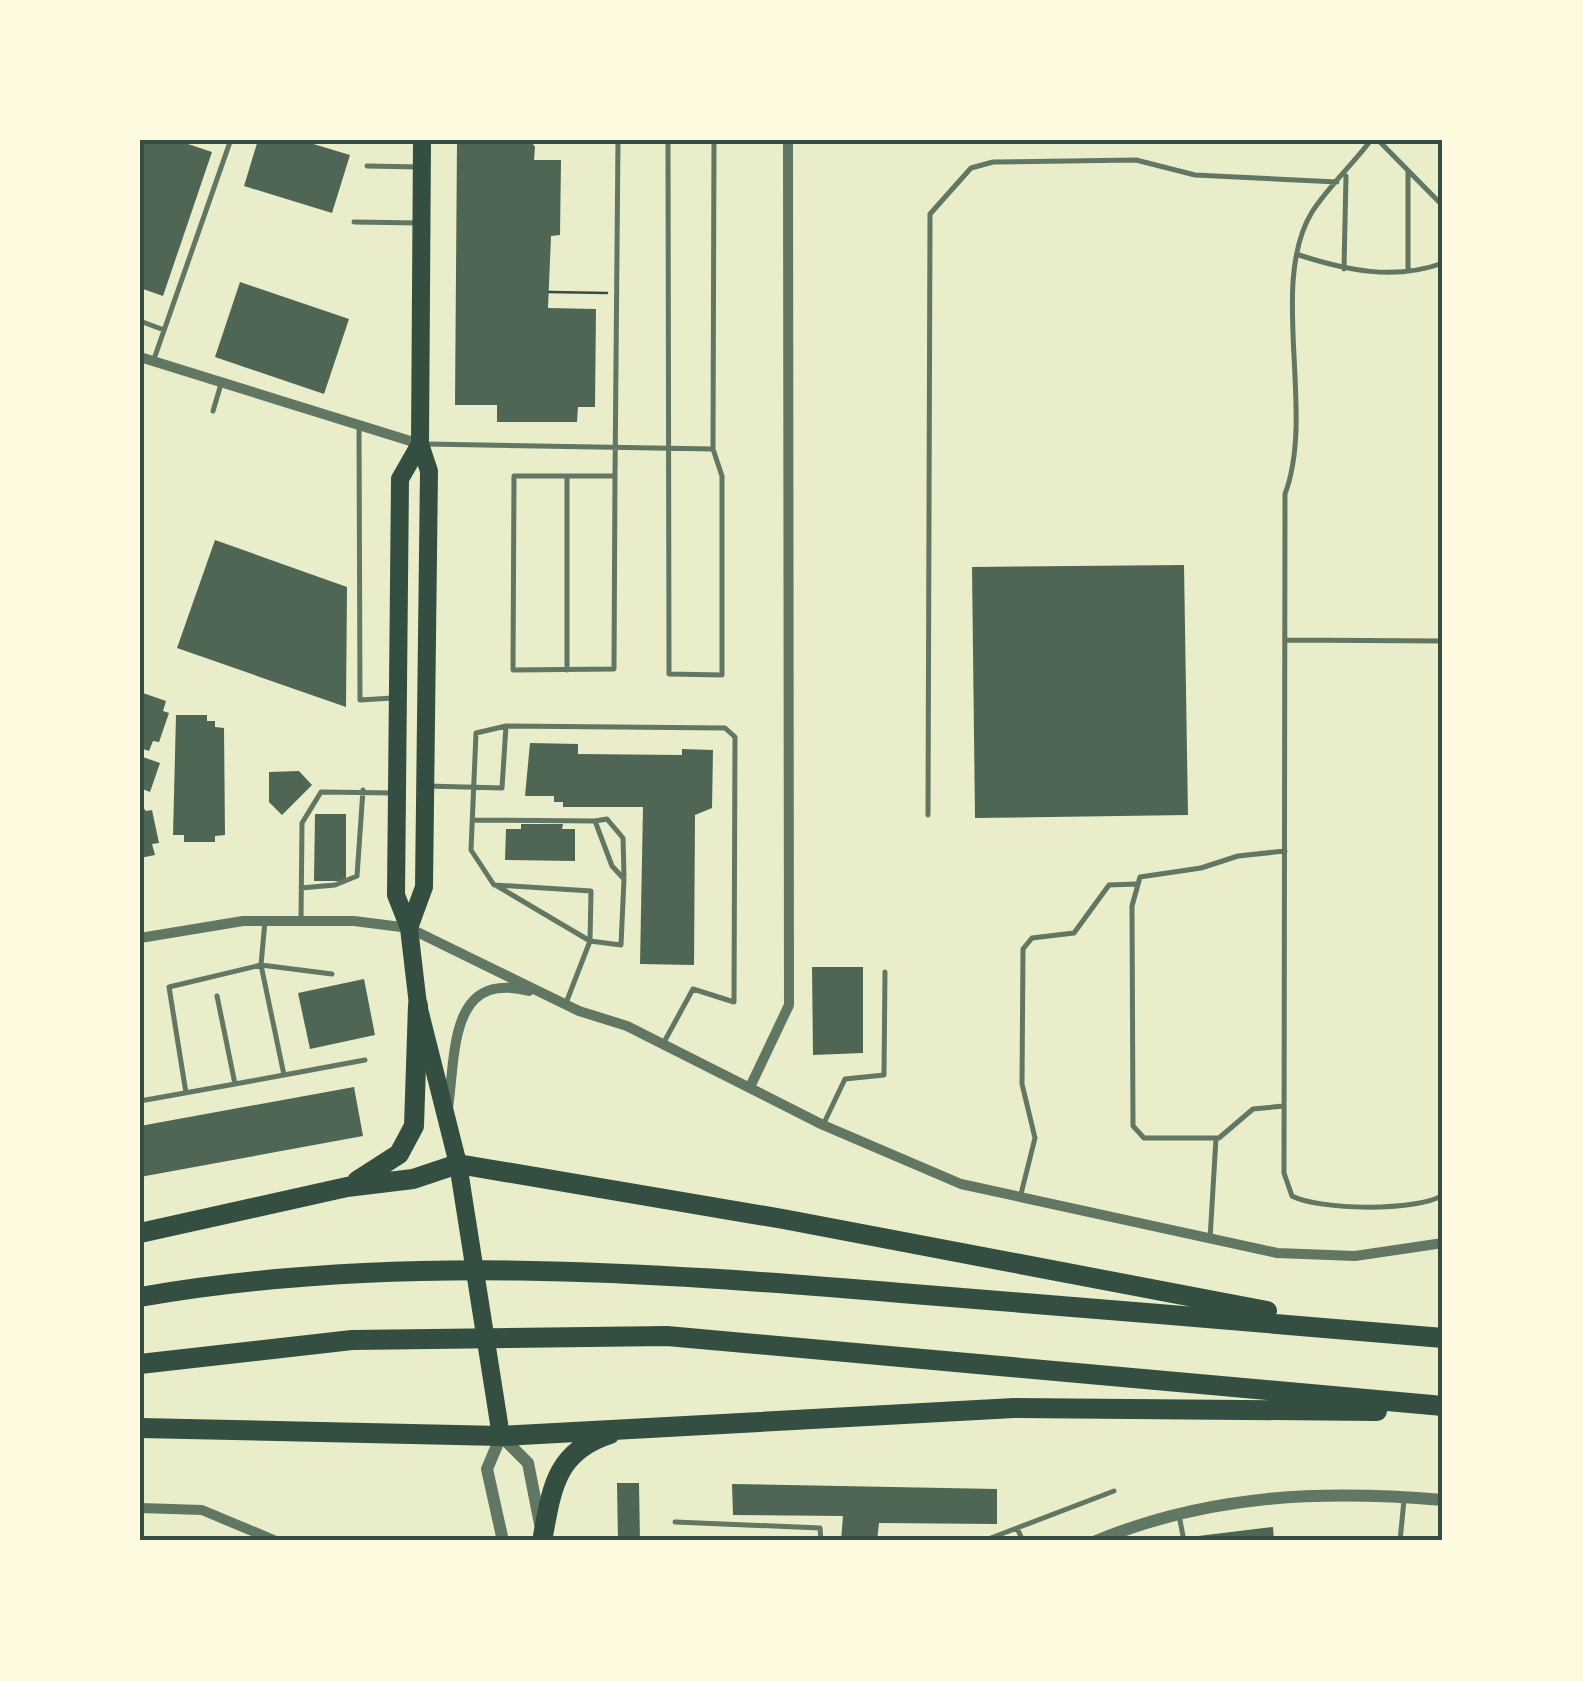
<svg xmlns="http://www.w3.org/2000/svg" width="1583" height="1681" viewBox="0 0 1583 1681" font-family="Inter,sans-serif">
<rect width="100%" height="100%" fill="#e9edc9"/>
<!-- building -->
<path fill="#4f6655" d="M140,140H176L212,152L163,296L140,288Z
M258,140H300L350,155L332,213L244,186Z
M530,140L535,147L534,160H561L560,235L551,236L548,308L596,309L595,407H578L577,422H497V405H455L457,141Z
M240,282L349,319L324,394L215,357Z
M215,540L347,587L346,707L177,648Z
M1184,565L1188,815L975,818L972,567Z
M140,692L166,701L163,711L169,713L159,742L153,741L149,751L140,748Z
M176,715H207V721H215V727L224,728L225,835L215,836V842H184V835H173Z
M530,743L578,744V754L682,755V749L713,750L712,808L695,815L694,965L640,964L643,807H563V802H554V796H525Z
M140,756L160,763L150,792L140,788Z
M299,771L312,785L282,815L269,802V772Z
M140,804L146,811L152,810L159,843L152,844L155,855L140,858Z
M315,814H346V881H314Z
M521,824H563L562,829H575V861L505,860L506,829H521Z
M812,967H863V1053L813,1055Z
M364,979L375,1035L310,1049L298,993Z
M354,1087L363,1136L140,1177V1126Z
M617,1483H639L640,1541H618Z
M732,1484L997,1489V1524L879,1523L877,1541H841L843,1516L733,1515Z
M1273,1527L1274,1541H1198V1536Z"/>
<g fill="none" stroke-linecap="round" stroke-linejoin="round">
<!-- path -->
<path stroke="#344e41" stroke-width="2.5" d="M549,292L607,293"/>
<!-- service -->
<path stroke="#617663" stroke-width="5" d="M668,140L669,674L722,675V476L713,449L714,140
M1371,140C1353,164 1328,187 1312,212C1268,284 1316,412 1285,494L1284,1173L1292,1196C1318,1210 1417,1212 1443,1195
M1378,140L1443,206
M367,166L419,167
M1408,171V271
M354,222L419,223
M1299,255C1346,270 1394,281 1443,263
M1344,269L1346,176
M140,321L164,330
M154,359L230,142
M213,411L221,384
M359,426L360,700L393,698
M426,444L713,449
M567,476V670
M615,476L614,669L513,670L514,476H615L618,140
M1286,640L1443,641
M427,786L502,788L506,726
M928,815L930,214L971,168L993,162L1136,160L1195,175L1337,182
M472,820L595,821L612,866L624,879L621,945L590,941L497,886
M595,821L607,819L623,838L624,876
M301,888L335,885L357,876L363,790
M301,921L302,823L321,792L395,793
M217,996L235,1084L284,1075L261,965L332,974
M566,1003L590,941L591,891L494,885L471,850L476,733L506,726L725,728L735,737L734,1002L693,989L663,1044
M284,1075L365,1060
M186,1093L169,987L261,965L265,921
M140,1101L235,1084
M1284,1106L1253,1109L1219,1138H1144L1133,1126L1132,906L1140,877L1201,868L1238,856L1285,851
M824,1123L845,1079L884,1075L885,972
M1020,1198L1035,1138L1022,1084L1023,949L1032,938L1074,933L1109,885L1136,884
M1210,1239L1216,1138
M1179,1515L1184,1541
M675,1522L820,1528L821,1541
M1017,1528L1023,1541
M983,1541L1114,1491
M1400,1541L1404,1500"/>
<!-- minor -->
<path stroke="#617663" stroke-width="10" d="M140,357L420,444
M140,938L243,921H354L409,928L579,1011L627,1026L823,1125L961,1184L1277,1253L1355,1256L1443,1243
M750,1087L789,1005L788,140
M448,1108C456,1053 449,970 529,991
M140,1508L202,1510L276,1541"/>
<!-- tertiary -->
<path stroke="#617663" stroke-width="12" d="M503,1541L487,1469L501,1436L528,1463L540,1524
M1096,1541C1210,1494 1322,1490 1443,1500"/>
<!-- primary -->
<path stroke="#344e41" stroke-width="18" d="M420,444L400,479L396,895L409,928L418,1005L458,1164L501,1436
M409,928L424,887L429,471L420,444L422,140"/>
<!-- motorway -->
<path stroke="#344e41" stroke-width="20" d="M357,1181L399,1154L414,1126L418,1005
M140,1233L347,1187L413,1179L458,1164L783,1219L1267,1311
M140,1297C391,1253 649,1272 901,1293C1082,1308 1262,1322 1443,1338
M140,1364L352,1340L667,1336L1443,1406
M140,1428L501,1436L1014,1408L1377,1411
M543,1536C552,1486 557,1451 610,1434"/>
</g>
<!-- border -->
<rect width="1583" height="1681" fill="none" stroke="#fefae0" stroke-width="285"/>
<rect x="142" y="142" width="1298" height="1396" fill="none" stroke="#344e41" stroke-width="4"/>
</svg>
